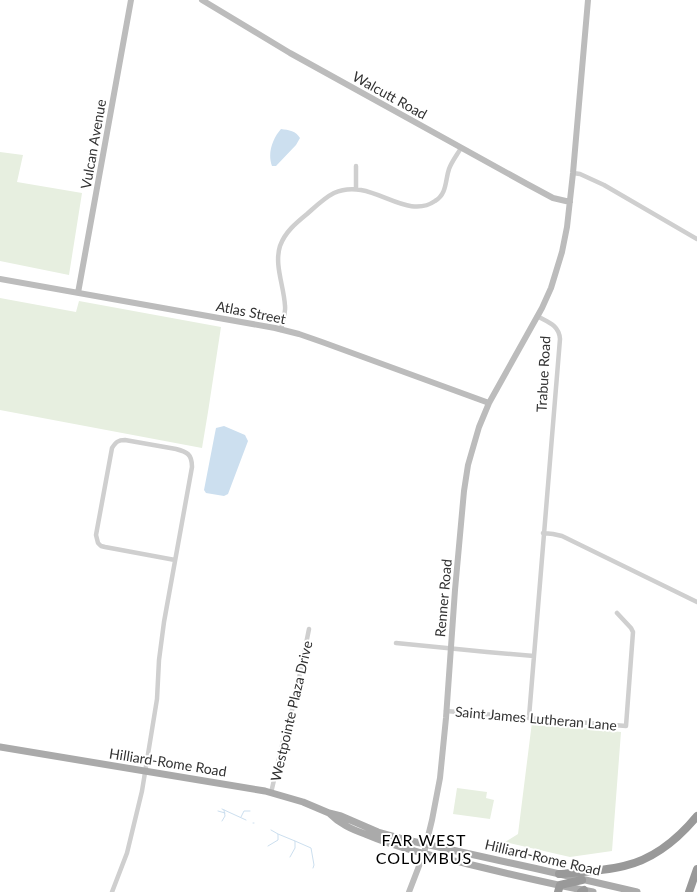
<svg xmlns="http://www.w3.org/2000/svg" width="697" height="892" viewBox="0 0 697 892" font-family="Lato,sans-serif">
<rect width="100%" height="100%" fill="#fff"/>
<!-- green -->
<path fill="#e7efe0" d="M0,152L23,155L17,182L82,193L69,275L0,261Z
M0,298L76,312L79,301L221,327L208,412L202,448L0,410Z
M532,722L621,732L612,851L570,857L505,842L518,834Z
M457,788L487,792L486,798L494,800L490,819L453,814Z"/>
<!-- water -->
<path fill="#ccdfef" d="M281,129C289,130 296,131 300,138L296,145L276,166H272C267,153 273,138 281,129Z
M224,426L245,435L248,441L228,494L224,496L206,493L204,490L215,433L216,428Z"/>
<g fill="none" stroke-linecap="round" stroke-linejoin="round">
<!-- stream -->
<path stroke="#ccdfef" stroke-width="1" d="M222,809L246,820
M218,811L225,813
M241,817L244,811H250
M222,821L225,816L224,810
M253,823H254
M278,834L295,841V848L290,857
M295,841L311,848L314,865L313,868
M268,846L278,840V834L271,830"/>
<!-- street -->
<path stroke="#cfcfcf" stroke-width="4.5" d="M573,173L580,174L604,185L697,239
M356,189V166
M281,330C282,322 286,313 285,306C284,286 274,265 280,246C285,232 296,223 307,214C315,207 324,198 334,193C371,176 405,222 435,201C447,194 445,181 449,169C452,161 457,155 461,148
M543,533L553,534L562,536L697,602
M396,643L487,652L534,656
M446,711L626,726L633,632L631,628L617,613
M529,717L560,339C559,325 548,322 537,316
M271,793L283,741L294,703L309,629
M112,892L127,853L142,791L157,699L159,660L164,622L192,467C192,454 187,452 176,449L125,440C118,440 116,442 112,448L96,535L98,543L101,546L105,547L175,560"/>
<!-- secondary -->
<path stroke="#bcbcbc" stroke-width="6" d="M202,0L290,53L527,184L553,198L570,202
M0,279L275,328L299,334L322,342L489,403
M78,293L131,0
M409,892L424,853L432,820L440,778L446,718L455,590L464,491L468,465L479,427L489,403L542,308L551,288L562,252L567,227L573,173L588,0"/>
<!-- primary -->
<path stroke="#aaa" stroke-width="7" d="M0,747L265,791L303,802L329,813L341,816L378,832L407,840L538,869L637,892
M329,813C340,824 351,829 365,834C398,848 433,856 468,864C509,874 551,884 593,892"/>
<!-- highway -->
<path stroke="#999" stroke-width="8" d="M559,874C581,872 603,871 624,866C654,859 678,839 697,816
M558,892L560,885L582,880
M581,892L584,890
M689,892L697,869"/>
</g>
<g text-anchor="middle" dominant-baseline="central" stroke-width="4" stroke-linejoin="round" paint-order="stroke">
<!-- street labels -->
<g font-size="14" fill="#323232" stroke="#fff">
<text transform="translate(390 95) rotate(29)">Walcutt Road</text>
<text transform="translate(93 144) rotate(-80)">Vulcan Avenue</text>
<text transform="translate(251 312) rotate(11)">Atlas Street</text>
<text transform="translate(543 374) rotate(-87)">Trabue Road</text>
<text transform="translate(443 598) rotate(-85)">Renner Road</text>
<text transform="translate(291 711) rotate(-77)">Westpointe Plaza Drive</text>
<text transform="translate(536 718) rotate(5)">Saint James Lutheran Lane</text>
<text transform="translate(168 762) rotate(9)">Hilliard-Rome Road</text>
<text transform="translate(543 857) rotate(13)">Hilliard-Rome Road</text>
</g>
<!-- quarter labels -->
<g font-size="16" letter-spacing="1" fill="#000" stroke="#fff">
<text x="424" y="839">FAR WEST<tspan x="424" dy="18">COLUMBUS</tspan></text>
</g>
</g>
</svg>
